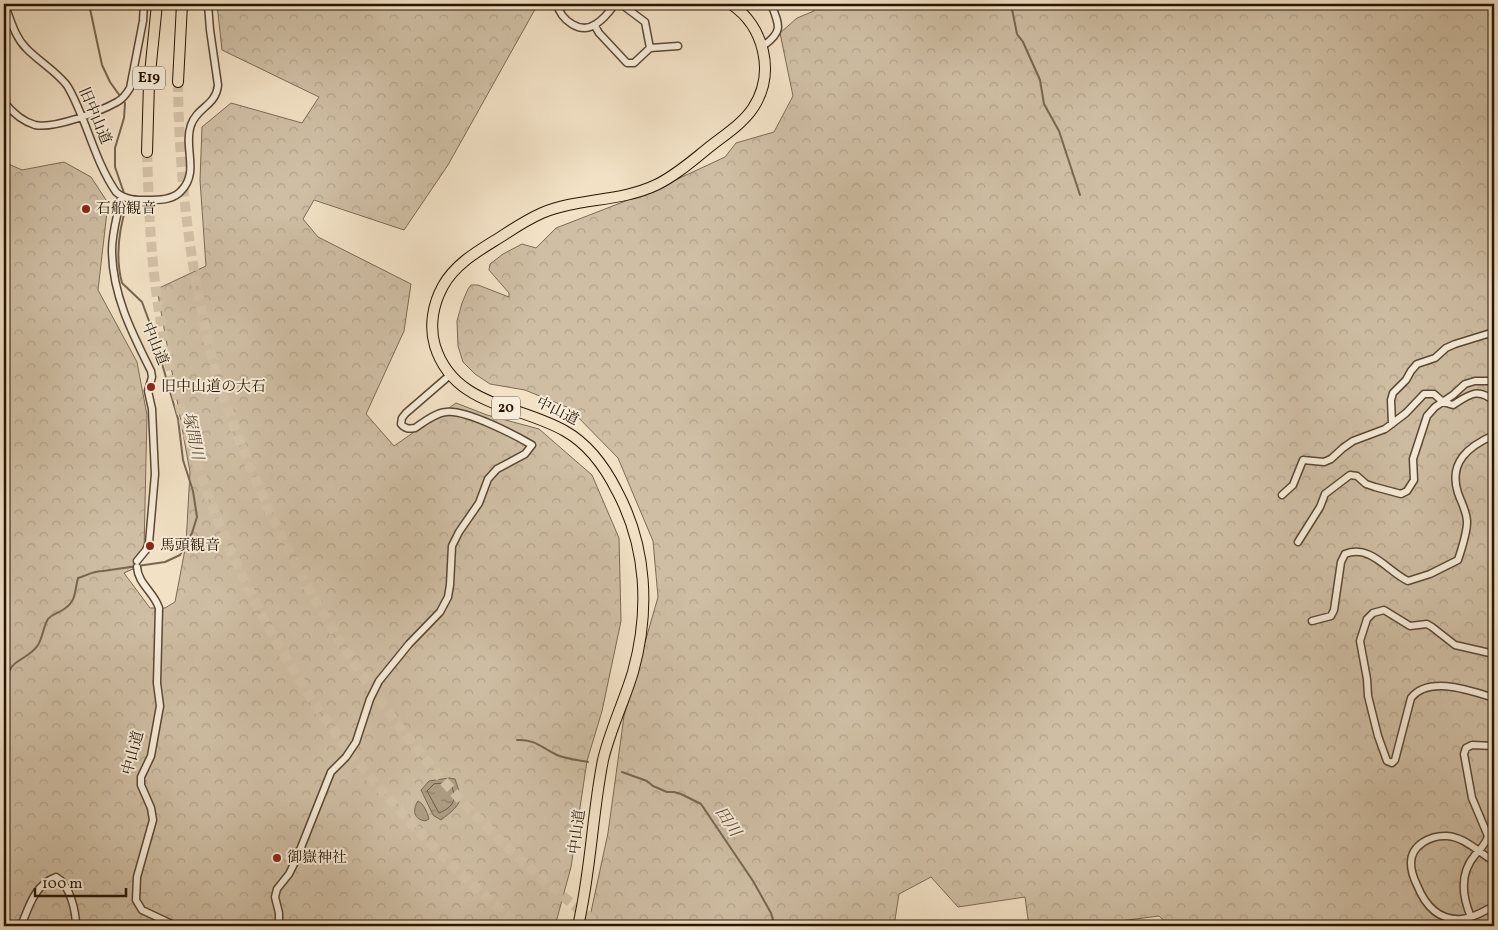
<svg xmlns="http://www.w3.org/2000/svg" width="1498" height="930" viewBox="0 0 1498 930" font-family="Vollkorn,'Noto Serif JP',serif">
<defs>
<pattern id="forest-crowns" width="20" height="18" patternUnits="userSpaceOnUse" patternTransform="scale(1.25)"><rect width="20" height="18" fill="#cfbea4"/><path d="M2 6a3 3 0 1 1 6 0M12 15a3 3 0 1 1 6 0" fill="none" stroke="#b2a28c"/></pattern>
<pattern id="water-ripples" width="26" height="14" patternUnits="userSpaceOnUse" patternTransform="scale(1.25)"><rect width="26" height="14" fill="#ad9c83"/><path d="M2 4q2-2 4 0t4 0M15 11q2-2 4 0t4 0" fill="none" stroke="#8d7e69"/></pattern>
</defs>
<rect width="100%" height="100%" fill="#f2e1c5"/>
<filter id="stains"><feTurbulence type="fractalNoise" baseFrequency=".004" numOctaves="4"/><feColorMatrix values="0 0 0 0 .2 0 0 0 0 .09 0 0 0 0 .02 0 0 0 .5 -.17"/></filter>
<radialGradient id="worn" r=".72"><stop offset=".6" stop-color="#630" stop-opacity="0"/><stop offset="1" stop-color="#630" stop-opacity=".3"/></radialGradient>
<!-- forest -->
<path fill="url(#forest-crowns)" stroke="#7b6a54" d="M217,4H538L448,165L404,230L314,200L303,219L318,237L411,284L404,331L366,414L394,446L456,403L487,415L539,429L592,475L619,538L621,621L602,711L587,761L571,867L555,926H4V162L22,170L64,162L91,177L108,203L98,290L137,362L147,415L144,550L137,558L133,569L124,573L150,608H165L175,602L186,544L190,472L157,289L206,266L200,180L202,127L231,103L302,123L319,97L222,50Z
M819,4H1494V926H1170L1159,916L1097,924L1096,926H1029L1025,897L958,907L931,877L899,894L894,926H588L608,833L624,716L658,597L653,541L618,458L569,408L525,390L490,384L475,374L463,362L458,346L457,321L462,303L468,289L471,285H478L509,297V293L489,270L490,264L503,254L522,244L536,248L556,228L654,190L725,157L736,143L774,132L793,96L780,33L797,18L814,11Z"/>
<!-- water -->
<path fill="url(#water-ripples)" stroke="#776650" d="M449,778L455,779C464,803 460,805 441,820L433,815L421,790L429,781Z
M418,801C424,804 427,812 429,819L425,821C414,819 412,811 418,801Z"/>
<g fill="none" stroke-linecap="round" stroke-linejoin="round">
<!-- shore -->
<path stroke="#6a5843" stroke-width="1" d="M450,783C458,798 454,807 439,813L427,791L434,784Z"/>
<!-- stream -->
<path stroke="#776650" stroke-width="2" d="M89,4L102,65L110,82L125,103L124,118L115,148V167L125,196
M1011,4L1017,34L1023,42L1040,80L1044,104L1059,131L1080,195
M4,693C5,683 7,668 17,662C24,657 33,653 38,645C43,637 43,627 48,619C52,614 56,614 61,611C77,602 74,593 78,578C88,575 93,571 103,571L165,562L180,555L192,533L197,517L193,491L183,460L178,419L152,329L142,302L122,283C115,257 119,229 127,204L126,200
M4,717L5,733L4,738
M517,740C535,739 542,748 557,755C566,759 578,760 588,762
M622,772L647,781L653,786L667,792H674L681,794L701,804L753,881L771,913L775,926"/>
<!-- highway-tunnel -->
<path stroke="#d4c2a8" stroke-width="10" stroke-dasharray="10 5" stroke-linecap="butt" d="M178,82C179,182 191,282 218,379C229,415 243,450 258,485C332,657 449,814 601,926
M147,152C149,211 151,271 162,329C191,483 259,639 357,761C406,821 460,876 519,926"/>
<!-- minor casing -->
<g stroke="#5a4834" stroke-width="9">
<path id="minor" d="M4,4C11,19 14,36 26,48C37,60 60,74 68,87C87,120 94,160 116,192C126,201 140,200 152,200C163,200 174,199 181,191C200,172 183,147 191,125C197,107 216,106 218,85L210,30L208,4
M557,4C561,20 580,35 596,24C604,19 610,11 615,4
M621,4L645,22L650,48
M595,26L599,33L627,63H634L650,48L678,46
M763,46C783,32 780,26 771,4
M4,102C12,112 21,121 35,125C54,129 99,112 117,102C123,99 127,93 130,88L143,21L144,4
M121,196C118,214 112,232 112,250C112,294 132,333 151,371L152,377L148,391L152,409L155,474L149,543L146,550L137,561
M1392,424L1391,400L1393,393L1406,380L1411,371L1417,364L1435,358L1446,348L1455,344L1494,332
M1282,495L1293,485L1303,460L1324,462L1331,459L1343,448L1353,441L1385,429L1406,413L1424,394H1434L1443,402L1453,405C1469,395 1477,387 1494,401
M1298,542L1320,507L1325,494L1350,475L1357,476L1366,484L1375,487L1401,494L1407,491L1414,480L1413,459L1427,416L1435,407L1453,395L1465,384L1475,381H1494
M137,567C138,584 154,592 159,608L157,683L160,706L151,756L141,777V785L151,808L153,820L137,877L136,900L142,910L176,926
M1312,621L1331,616L1334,610L1341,562L1345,554C1371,544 1387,571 1408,581L1430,574L1458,560C1461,551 1467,531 1467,522C1467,512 1461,502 1458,493C1448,462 1469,446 1494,435
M1494,654L1455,645L1432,627L1427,624L1410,626L1384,610L1373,613L1367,619L1360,641L1367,679L1368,696L1378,736L1387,761L1392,763L1395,760L1411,698C1429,675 1471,691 1494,698
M1494,861C1479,853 1465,837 1447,836C1431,835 1411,845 1411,863C1411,870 1414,879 1417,885C1425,905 1438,921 1462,919C1474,918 1484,911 1494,906
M1471,917C1462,896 1459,874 1475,855C1481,848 1486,844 1488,836L1472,798L1464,754L1466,748L1472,745L1494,746
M21,926C29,907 34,885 56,877C70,884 76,912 76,926
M277,926L279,922V913L275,897L277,889L289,874L296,860L331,772L346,757L356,742L370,699L379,681L409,644L440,612L448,597L450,585L452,546L459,532L479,503L488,479L497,469L525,454L532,445C515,435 465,409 446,412C435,413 424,422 415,428C409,429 405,429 401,424L402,418L406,413L450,375"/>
</g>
<!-- highway casing -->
<g stroke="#271503" stroke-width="12">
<path id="highway" d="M178,82L182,4
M147,152L149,83L157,4
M578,926C591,871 592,815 603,760C610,730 624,702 633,672C650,611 647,547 617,491C605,467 588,444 565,431C518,404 454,407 435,346C429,326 433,304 443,286C455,264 478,251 499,238C513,229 526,220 542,213C578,198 620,202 656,185C677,175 694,159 712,145C726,134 743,123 753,108C776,73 764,26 731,4"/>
</g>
<!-- minor -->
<use href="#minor" stroke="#f7ecd9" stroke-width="6"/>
<!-- highway -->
<use href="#highway" stroke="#f2e1c5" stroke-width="10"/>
</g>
<!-- markers -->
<g fill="#8f2418" stroke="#f7ecd9" stroke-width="2">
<circle cx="86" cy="209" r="5"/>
<circle cx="151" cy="387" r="5"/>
<circle cx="150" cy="546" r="5"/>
<circle cx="277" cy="858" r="5"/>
</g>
<g text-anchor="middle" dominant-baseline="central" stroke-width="4" stroke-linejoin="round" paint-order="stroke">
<!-- shield labels -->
<g fill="#f7ecd9" stroke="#655643" stroke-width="1">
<rect x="133" y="66.5" width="32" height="23" rx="4"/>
<rect x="492" y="396.5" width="28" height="23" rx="4"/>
</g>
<g font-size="14" font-weight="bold" fill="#271503">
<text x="149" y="78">E19</text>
<text x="506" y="408">20</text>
</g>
<!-- street labels -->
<g font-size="15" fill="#271503" stroke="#f7ecd9">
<text transform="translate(94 116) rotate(67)">旧中山道</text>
<text transform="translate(154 344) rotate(67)">中山道</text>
<text transform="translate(557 412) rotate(26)">中山道</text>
<text transform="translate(134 753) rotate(-75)">中山道</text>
<text transform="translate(578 832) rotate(-83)">中山道</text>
</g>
<!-- poi labels -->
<g font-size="15" fill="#271503" stroke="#f7ecd9" text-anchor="start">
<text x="96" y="209">石船観音</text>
<text x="161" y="387">旧中山道の大石</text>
<text x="160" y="546">馬頭観音</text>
<text x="287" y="858">御嶽神社</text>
</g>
<!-- water labels -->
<g font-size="16" font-style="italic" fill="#5d4b36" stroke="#f7ecd9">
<text transform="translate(192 436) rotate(78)">塚間川</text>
<text transform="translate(727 822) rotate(56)">田川</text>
</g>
</g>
<!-- margin -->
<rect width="1498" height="930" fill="none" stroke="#f2e1c5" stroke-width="20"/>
<rect x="5" y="5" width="1488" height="920" fill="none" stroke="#271503" stroke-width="2.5"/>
<rect x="10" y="10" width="1478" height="910" fill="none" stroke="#271503"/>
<!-- scale -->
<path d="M35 888v8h91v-8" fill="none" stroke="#271503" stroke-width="2.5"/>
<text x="42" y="888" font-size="15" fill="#271503" stroke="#f7ecd9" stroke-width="4" paint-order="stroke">100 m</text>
<rect width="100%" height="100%" filter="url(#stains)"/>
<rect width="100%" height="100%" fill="url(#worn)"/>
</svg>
